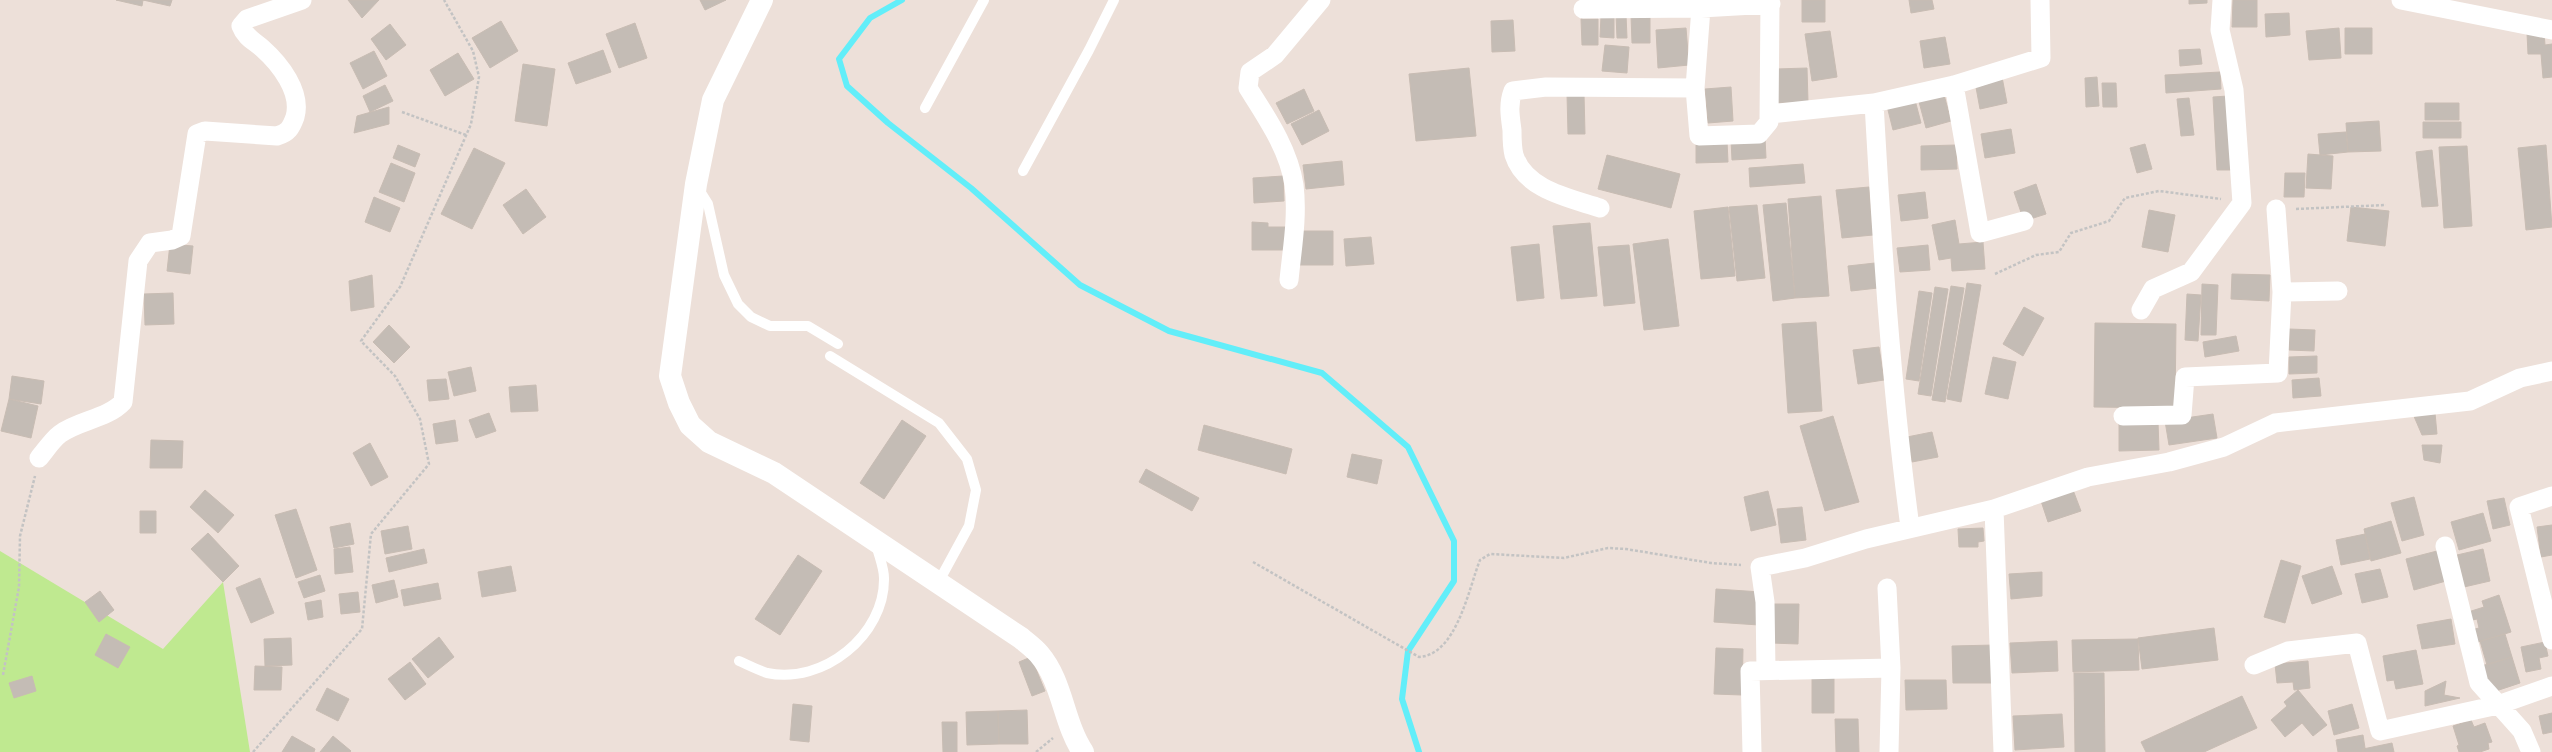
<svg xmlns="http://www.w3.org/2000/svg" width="2552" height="752" viewBox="0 0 2552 752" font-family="'Exo 2',sans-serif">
<rect width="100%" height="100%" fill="#ede0d9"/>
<!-- green -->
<path fill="#bfe990" d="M0,551L163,649L223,582L250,752H0Z"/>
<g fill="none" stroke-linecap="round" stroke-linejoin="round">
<!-- stream -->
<path stroke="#62eef9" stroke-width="6" d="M902,0L870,18L839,59L847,86L888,123L971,188L1080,285L1169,331L1322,373L1408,447L1454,541V581L1408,651L1402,699L1419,752"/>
</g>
<!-- building -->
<path fill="#c4bcb5" stroke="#c8bcb3" d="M116,0H143L142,6Z
M143,0H172L170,6Z
M348,0H379L362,18Z
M700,0H726L705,10Z
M1802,0H1825V22H1802Z
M1909,0H1932L1934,9L1911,13Z
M2189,0H2207V3L2189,4Z
M2233,0H2257V27H2232Z
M2289,13L2290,35L2266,37L2265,14Z
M1616,15H1626L1627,38H1617Z
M1631,15H1650V43H1632Z
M1601,16L1614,17V38L1600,37Z
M1581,19H1598V45H1582Z
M1513,20L1515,51L1492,52L1491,21Z
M501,21L518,51L490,68L472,38Z
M635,23L647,58L619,68L606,34Z
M390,24L406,45L386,60L371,39Z
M1686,28L1689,65L1658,68L1656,30Z
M2339,28L2341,58L2309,60L2306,31Z
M2345,28H2372V54H2345Z
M1830,31L1837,77L1812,81L1805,34Z
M2544,32L2545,45L2552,44V77L2543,78L2541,54H2528L2527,33Z
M1945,37L1950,64L1924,68L1920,41Z
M1605,45L1629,47L1627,73L1602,71Z
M2200,49L2202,64L2180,66L2179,50Z
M603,50L611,72L576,84L568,63Z
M374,51L387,76L363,89L350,63Z
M458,53L474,79L445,96L430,70Z
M523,64L555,69L547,126L515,121Z
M1469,68L1476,136L1416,141L1409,74Z
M1807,68L1808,102L1777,103L1776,69Z
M2220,72L2221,89L2166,93L2165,75Z
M2002,77L2007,103L1980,109L1975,82Z
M2097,77L2099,106L2086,107L2085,78Z
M2102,83H2116L2117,107H2103Z
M385,85L393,101L370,112L363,96Z
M1731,87L1733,121L1708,123L1705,89Z
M1304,89L1314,111L1287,124L1276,103Z
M1943,91L1951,121L1926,128L1918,98Z
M1567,94H1584L1585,134H1568Z
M2228,96L2232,170H2217L2213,97Z
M2189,98L2194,135L2181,136L2177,99Z
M1915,100L1921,123L1893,130L1887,106Z
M2425,103H2459V120H2425Z
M389,107V124L354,133L357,116Z
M1319,110L1329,131L1302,145L1291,124Z
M2379,121L2381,151L2348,152L2346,123Z
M2423,122H2461V138H2423Z
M2011,129L2015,153L1985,158L1981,134Z
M2346,132L2348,152L2320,155L2318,134Z
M1765,138L1766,158L1732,160L1731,140Z
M1696,141H1727L1728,162L1696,163Z
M2145,144L2152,169L2137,173L2130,148Z
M398,145L420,154L415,167L393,158Z
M1956,145L1957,169L1921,170V146Z
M2546,145L2552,227L2526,230L2518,148Z
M2467,146L2472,226L2444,228L2439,147Z
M474,148L505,163L472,229L441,214Z
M2432,150L2438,206L2422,207L2416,152Z
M2308,154L2333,156L2331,189L2306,188Z
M1607,155L1680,174L1671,208L1598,189Z
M1342,161L1344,185L1306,189L1303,165Z
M391,163L415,173L404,202L379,192Z
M1803,164L1805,183L1750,187L1749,168Z
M2285,173H2305L2304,197H2284Z
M1283,176L1284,201L1254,203L1253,178Z
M2036,184L2046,214L2024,221L2014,192Z
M1869,187L1873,235L1842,238L1836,190Z
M526,189L546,217L523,234L503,205Z
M1925,192L1928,218L1901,221L1898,195Z
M1821,196L1829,296L1795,298L1788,199Z
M374,197L400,208L390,232L365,222Z
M1786,203L1795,298L1773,301L1763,205Z
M1757,205L1765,278L1737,281L1729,207Z
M1728,207L1735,276L1701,279L1694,211Z
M2351,207L2389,211L2385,246L2347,241Z
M2149,210L2175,215L2168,252L2142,247Z
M1955,220L1959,244L1983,242L1985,269L1952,271L1951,258L1939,260L1932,225Z
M1252,222L1268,223V227H1286V250H1252Z
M1590,223L1597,296L1561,299L1553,226Z
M1299,231H1333V265H1299Z
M1371,237L1374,264L1346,266L1344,239Z
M1668,239L1679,326L1644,330L1633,244Z
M170,244L193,246L190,274L167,271Z
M1539,244L1544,298L1517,301L1511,247Z
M1629,245L1635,303L1604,306L1598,247Z
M1928,245L1930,270L1900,272L1897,248Z
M1875,263L1878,288L1851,291L1848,266Z
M2232,274L2270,275L2269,301L2231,299Z
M372,275L374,307L351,311L349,281Z
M1967,283L1981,285L1961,402L1947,399Z
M2202,284L2218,285L2216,335H2201Z
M1951,286L1964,288L1945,402L1932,400Z
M1935,287L1948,289L1931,396L1918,394Z
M1919,291L1932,293L1919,381L1906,379Z
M173,293L174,324L145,325L144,294Z
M2187,294L2201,295L2198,341L2185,340Z
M2024,307L2044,318L2023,356L2003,344Z
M1816,322L1822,411L1788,413L1782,324Z
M2095,323L2176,324L2175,408L2094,407Z
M389,325L410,347L394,363L373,342Z
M2289,329L2315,330L2314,351L2289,350Z
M2236,336L2239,351L2205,357L2203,342Z
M1879,347L1884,380L1858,384L1853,350Z
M2317,356V373L2289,374V357Z
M1993,357L2016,362L2008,399L1985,394Z
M471,367L476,391L454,396L448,372Z
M12,376L44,381L41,404L9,399Z
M2319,378L2321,396L2293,398L2292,380Z
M446,379L449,399L429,401L427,380Z
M536,385L538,411L511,412L509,387Z
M9,399L38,406L31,438L1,431Z
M489,413L496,431L476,438L469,420Z
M2435,413L2437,434L2422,435L2413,414Z
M2213,414L2217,438L2169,445L2165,421Z
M1833,416L1859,502L1825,511L1800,426Z
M455,420L458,441L436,444L433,424Z
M902,420L926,436L884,499L860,483Z
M2119,422H2158L2159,450L2119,451Z
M1204,425L1292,449L1286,474L1198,450Z
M1932,432L1938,457L1912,462L1907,437Z
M151,440L183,441L182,468H150Z
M370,443L388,477L371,486L353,453Z
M2422,445H2442L2440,463L2424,460Z
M1352,454L1382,460L1377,484L1347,477Z
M1146,469L1199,498L1192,511L1139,482Z
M205,490L234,515L218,533L190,507Z
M2073,490L2081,511L2048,522L2041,501Z
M1768,491L1776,525L1751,531L1744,497Z
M2414,497L2424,535L2402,541L2391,503Z
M2504,498L2510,525L2493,529L2487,501Z
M1802,507L1806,540L1781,543L1777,509Z
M296,509L317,570L296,578L275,515Z
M140,511H156V533H140Z
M2483,513L2491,541L2459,550L2451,522Z
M2391,521L2401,553L2371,561L2364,529Z
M350,523L354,544L334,548L330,527Z
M2552,525V555L2541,557L2537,527Z
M408,526L412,549L385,554L381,531Z
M1983,528L1984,541L1978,542V547H1959L1958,529Z
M208,533L239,566L223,582L191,549Z
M2365,534L2370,559L2341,565L2336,540Z
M350,547L353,572L335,574L334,549Z
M424,549L427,563L389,572L386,558Z
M2483,549L2490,581L2464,587L2457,555Z
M2437,551L2446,581L2414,590L2406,559Z
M798,555L822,571L780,635L755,619Z
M2281,560L2301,566L2285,623L2264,617Z
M511,566L516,591L482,597L478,572Z
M2332,566L2342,594L2312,604L2302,576Z
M2380,569L2388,597L2362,603L2355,574Z
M2042,572V596L2011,599L2009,574Z
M320,575L325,591L304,598L298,582Z
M260,578L274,613L251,623L236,588Z
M394,580L398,597L376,603L372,585Z
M438,583L441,599L404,606L401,590Z
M1716,589L1761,592L1759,625L1714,622Z
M100,591L114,610L99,622L85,602Z
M358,592L360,612L341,614L339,594Z
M2499,595L2511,632L2475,643L2471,630L2479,628L2477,619L2468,621L2465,613L2484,607L2482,601Z
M321,600L323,617L308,620L305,603Z
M1772,604H1799L1798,644L1771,643Z
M2451,619L2455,644L2422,649L2417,625Z
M2214,628L2218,660L2142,669L2138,638Z
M106,634L130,647L118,668L95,655Z
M2505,634L2512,657L2487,665L2480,641Z
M439,637L454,657L428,678L412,659Z
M291,638L292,665L265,666L264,639Z
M2138,639L2139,670L2073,672L2072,640Z
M2057,641L2058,671L2012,673L2010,643Z
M2545,642L2548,656L2539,658L2541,669L2526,672L2521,647Z
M1995,645V683H1953L1952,646Z
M1716,648L1743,649L1742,695L1714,694Z
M2416,650L2423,684L2396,689L2394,680L2387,681L2383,656Z
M1031,657L1045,691L1032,696L1019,662Z
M2512,657L2520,683L2493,692L2481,666Z
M2308,661L2310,688L2294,690L2293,682L2277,683L2275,664Z
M410,662L426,684L405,700L388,679Z
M255,666L282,667L281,690H254Z
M2074,673H2104L2105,752H2075Z
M32,676L36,691L14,698L9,683Z
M1812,677H1834V713H1812Z
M1905,680H1946L1947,709L1906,710Z
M2446,681L2444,695L2460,698L2425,706V691Z
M327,688L349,699L338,721L316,710Z
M2298,690L2327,725L2313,736L2302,723L2285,737L2271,720L2287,706L2284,702Z
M2242,696L2257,728L2204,752H2146L2141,742Z
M793,704L812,706L809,742L790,740Z
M2352,704L2359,728L2334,735L2328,711Z
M1027,710L1028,744H999L998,711Z
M998,711L999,744L967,745L966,712Z
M2552,713V732L2543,734L2539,716Z
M2062,714L2064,747L2015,750L2013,716Z
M1835,719H1858L1859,752H1836Z
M2471,720L2474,727L2485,723L2492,742L2488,743L2489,749L2480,752H2459L2457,746L2459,745L2453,726Z
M942,722H957V752H943Z
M2363,735L2365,748L2363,749V752H2338L2336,740Z
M292,736L315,749L314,752H282Z
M333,736L351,751L350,752H320Z
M2392,743L2394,752H2363V749Z"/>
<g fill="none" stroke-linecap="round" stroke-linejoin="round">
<!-- path -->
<path stroke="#c3c3c3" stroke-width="2.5" stroke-dasharray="3 2" stroke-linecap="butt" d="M402,112L466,135
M2296,209L2386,205
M1995,274L2036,255L2059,252L2071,233L2109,221L2125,198L2159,191L2221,199
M1253,562L1419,657C1457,655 1469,587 1480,560L1490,554L1564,558L1608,548L1626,549L1711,563L1741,565
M3,675L19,587L20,536L35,476
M253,752L362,629L371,534L429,464L420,419L395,376L361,341L400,287L471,124L479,77L473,51L444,0
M1036,752L1053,738"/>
<!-- service -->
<path stroke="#fff" stroke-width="10" d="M925,108L984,0
M1023,171L1089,50L1114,0
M698,188L708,204L724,275L738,304L751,317L770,326H808L838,344
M830,356L939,423L967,459L976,490L969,526L938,583
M739,661C748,665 758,670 767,673C823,685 885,635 884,578C884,567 878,554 876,543"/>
<!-- minor -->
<path stroke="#fff" stroke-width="19" d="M2401,0L2552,30
M1701,8L1771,4
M1583,9L1701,8L1695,88L1699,136L1759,134L1769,122L1770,0
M1954,85L1980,233L2024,221
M1770,114L1874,103
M1600,208C1570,198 1525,190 1514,155C1512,147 1512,138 1512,130C1510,116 1508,104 1513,91L1546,87L1695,88
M1289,280C1292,249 1298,217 1294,185C1289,150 1267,118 1248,88L1250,72L1275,55L1321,0
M2282,292L2338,291
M2141,310L2153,289L2191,272L2242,203L2234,90L2220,30L2222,0
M2123,416L2182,415L2185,377L2278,373L2282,292L2276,209
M39,458C45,451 52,440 60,434C79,420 107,419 123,402L138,261L150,243L172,240L181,236L197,134L205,131L277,136C288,133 291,128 295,117C302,92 280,64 262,48C254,41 245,37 241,26L247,19L302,0
M2552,496L2519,507L2552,640
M1994,509L2003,752
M1910,527C1891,386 1882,245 1874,103L1954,85L2041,58L2040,0
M2445,546L2479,683L2522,731L2531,752
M1887,588L1891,668L1889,752
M2254,665L2288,651L2357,643L2380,731L2498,705L2552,686
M1766,671L1765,602L1760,567L1805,558L1866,539L1994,509L2088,477L2169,462L2224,447L2275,423L2470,401L2520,378L2552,371
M1752,752L1750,671L1891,668"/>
<!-- tertiary -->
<path stroke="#fff" stroke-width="22" d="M762,0L713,100L696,184L670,376L679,403L690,425L709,442L774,473L1021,638C1027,643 1034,648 1039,654C1063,682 1063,722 1083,752"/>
</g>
</svg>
